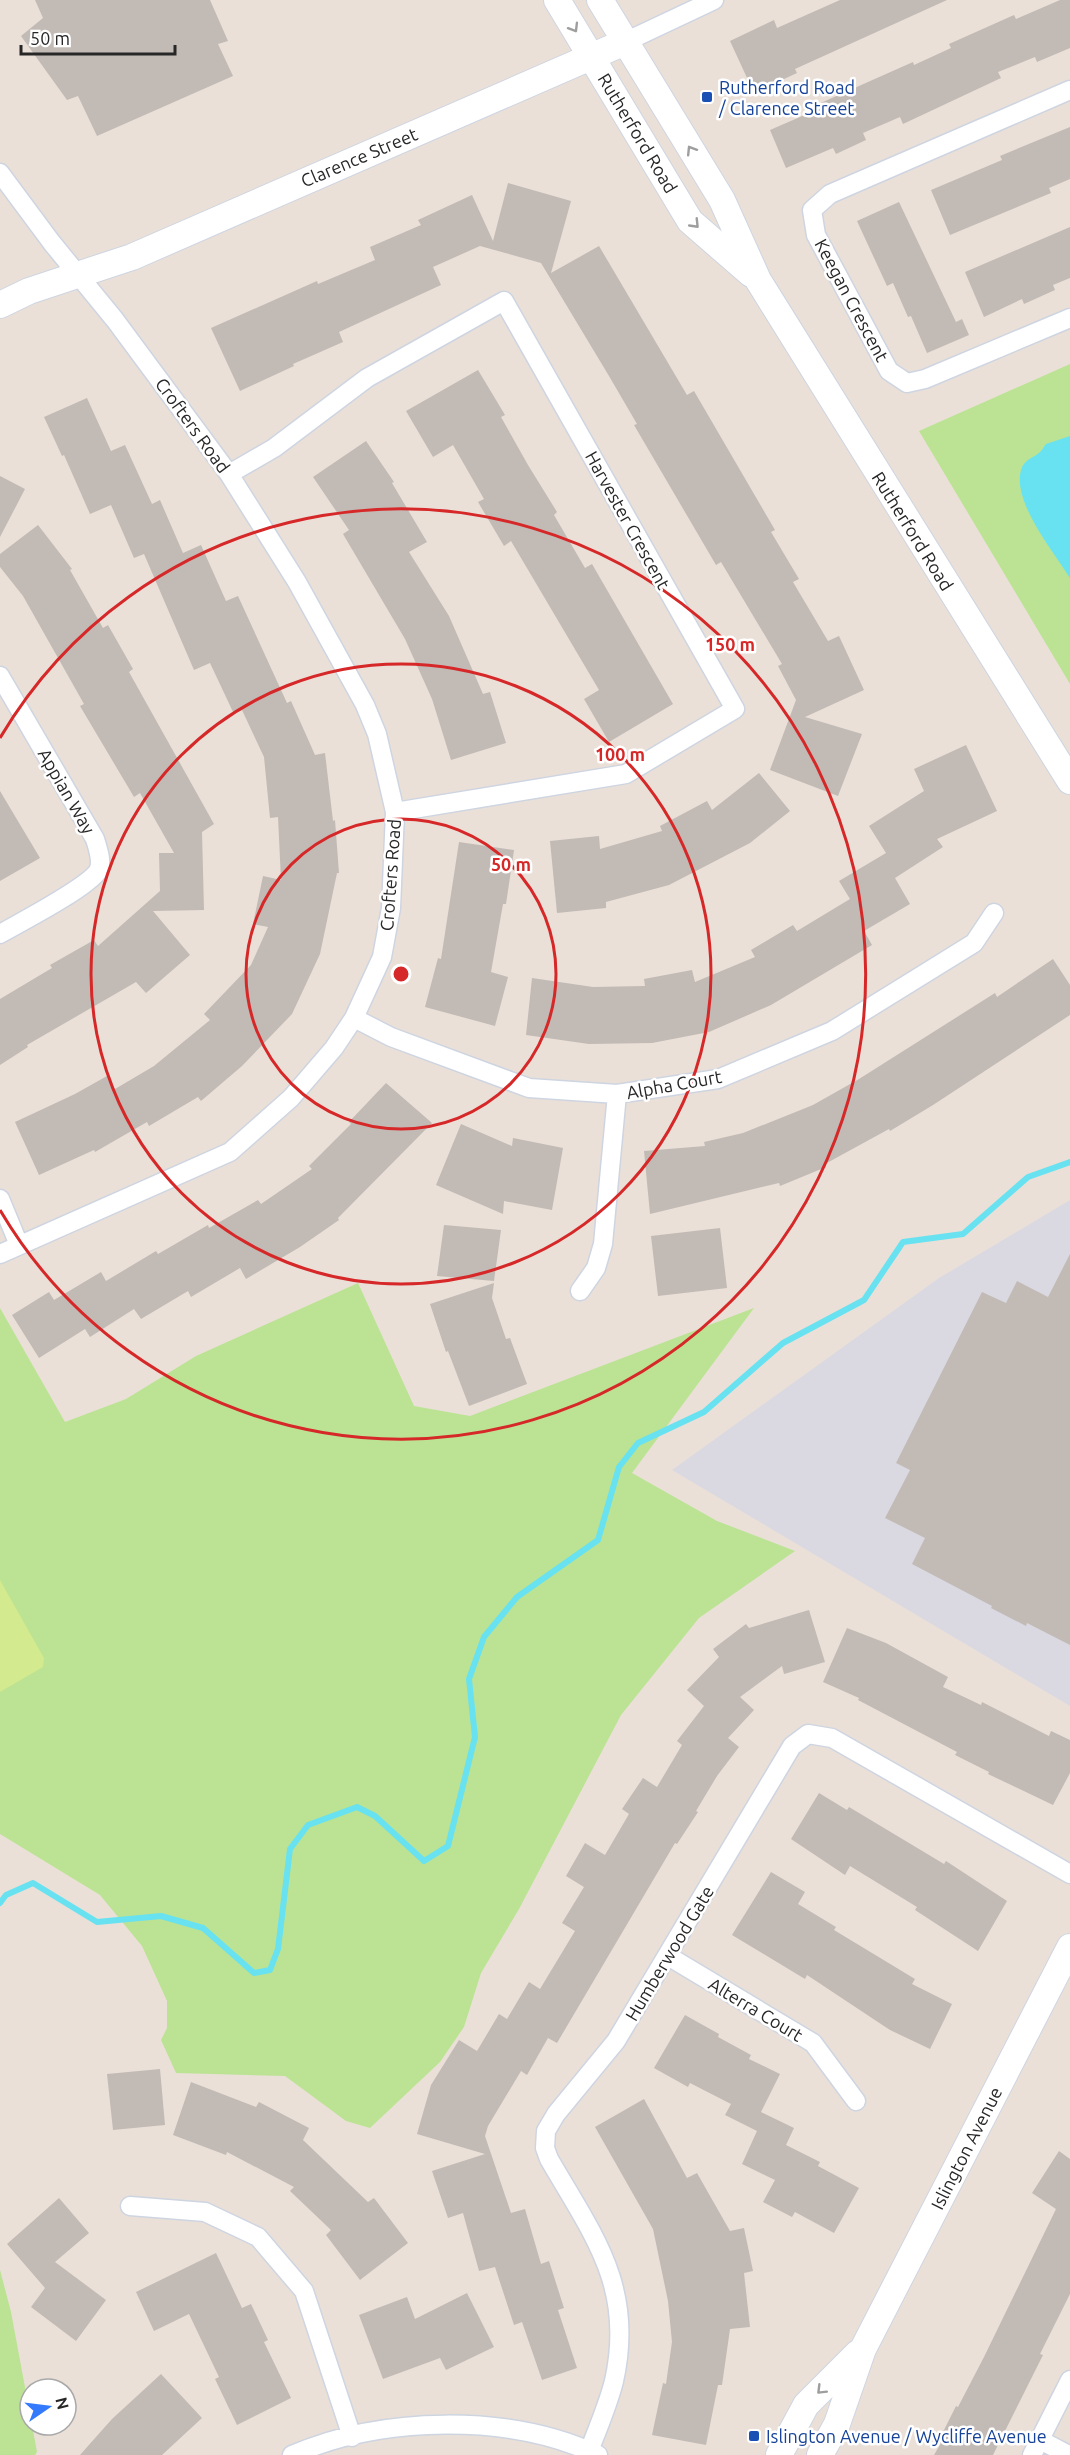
<svg xmlns="http://www.w3.org/2000/svg" width="1070" height="2455" viewBox="0 0 1070 2455" font-family="Ubuntu,sans-serif">
<rect width="100%" height="100%" fill="#eae0d8"/>
<!-- industrial -->
<path fill="#dad9e2" d="M1070,1200V1706L672,1470L939,1278Z"/>
<!-- green -->
<path fill="#bbe393" d="M1070,364V684L919,431Z
M358,1283L414,1406L470,1416L754,1308L632,1473L717,1521L795,1551L699,1618L621,1715L519,1909L481,1973L464,2027L440,2062L370,2128L346,2121L285,2076L176,2073L161,2040L167,2028V2001L142,1946L100,1895L0,1834V1308L65,1422L126,1399L196,1356Z
M0,2270L11,2312L30,2414V2425H32L37,2452L35,2455H0Z"/>
<!-- pitch -->
<path fill="#d3ea8e" d="M0,1580L44,1658L43,1667L0,1692Z"/>
<!-- water -->
<path fill="#68e2f0" d="M1070,436V578C1054,552 1012,502 1021,470C1024,459 1034,458 1041,451C1043,449 1044,446 1046,444Z"/>
<g fill="none" stroke-linecap="round" stroke-linejoin="round">
<!-- stream -->
<path stroke="#68e2f0" stroke-width="6" d="M0,1903L6,1895L33,1883L97,1922L161,1916L203,1928L254,1973L270,1970L278,1949L290,1849L308,1825L357,1807L375,1816L424,1861L448,1846L475,1737L469,1679L484,1637L517,1597L598,1540L619,1467L638,1443L704,1412L783,1343L864,1300L903,1242L963,1234L1028,1177L1070,1162"/>
</g>
<!-- building -->
<path fill="#c2bab5" d="M35,0H210L228,41L218,44L233,76L97,136L78,96L67,100L21,36L43,18Z
M840,0H947L795,69L797,73L754,93L730,41L774,20L777,28Z
M1060,0H1070V48L1037,62L1035,57L998,72L1001,78L903,124L900,117L863,133L866,140L836,154L833,148L786,168L770,130L816,110L814,106L913,62L914,65L951,48L949,44L1014,15L1016,19Z
M1070,127V179L1049,188L1051,193L950,235L931,190L1002,160L1000,156Z
M508,183L571,201L551,273L599,246L687,395L694,391L775,530L771,532L799,579L793,582L828,641L839,636L864,690L805,717L862,734L838,796L770,770L796,700L778,666L782,664L721,562L716,565L634,425L637,424L609,376L541,263L480,246L433,267L441,285L339,332L343,342L293,364L294,366L240,391L211,328L317,281L318,284L375,260L370,247L421,225L418,220L472,195L493,241Z
M899,202L956,322L962,319L969,335L927,353L911,316L908,317L893,283L887,286L857,221Z
M1070,227V278L1053,285L1055,290L1024,304L1022,299L984,317L965,272Z
M478,370L505,415L501,417L528,465L557,512L554,515L585,568L592,564L673,704L609,742L584,699L599,690L511,541L504,546L478,502L484,499L453,445L433,457L406,411Z
M87,398L111,451L125,445L152,504L160,500L183,553L201,545L226,601L238,596L287,703L291,701L315,755L325,753L333,821L335,820L339,873H337L320,954L292,1014L242,1066L201,1101L198,1097L149,1126L147,1122L95,1152L94,1150L39,1175L15,1122L75,1094L107,1076L115,1089L154,1066L210,1020L204,1014L251,965L268,927L253,924L263,876L281,880L278,817L270,818L264,757L242,710L234,714L210,663L194,670L144,554L134,558L111,505L90,514L64,455L62,456L44,417Z
M366,441L394,482L392,483L427,542L409,552L449,616L483,694L490,692L506,743L451,760L432,699L405,639L343,534L349,530L313,477Z
M0,476L25,489L0,537Z
M38,525L72,569L70,570L103,628L108,625L133,669L129,672L214,824L202,832L204,910L153,911L190,955L146,993L136,982L27,1045L28,1047L0,1065V999L52,968L50,965L94,940L98,946L160,891L159,853H174L140,793L134,797L80,706L84,704L23,596L0,567V554Z
M966,745L997,811L937,839L943,847L895,878L910,904L864,931L872,945L771,1005L709,1032L652,1043L589,1044L526,1035L532,978L593,987L645,986L644,979L692,970L695,982L755,957L751,950L793,925L797,931L850,899L839,881L886,853L869,826L924,791L914,769Z
M759,773L790,811L750,843L669,885L606,902V908L557,913L550,841L599,836L600,849L662,831L660,826L707,801L712,810Z
M0,791L40,858L0,881Z
M459,842L514,850L506,904H503L491,972L508,977L495,1026L425,1007L438,958L441,959Z
M1053,959L1070,985V1015L933,1105L890,1131L889,1129L825,1164L826,1167L780,1186L779,1183L650,1214L644,1151L705,1146L704,1142L743,1133L813,1105L859,1079L995,993L997,997Z
M386,1083L432,1123L338,1218L339,1220L300,1247L246,1279L240,1268L191,1297L188,1291L141,1319L134,1309L90,1337L85,1329L39,1358L12,1315L49,1292L54,1300L101,1272L106,1281L156,1251L158,1254L208,1225L209,1228L258,1200L261,1204L312,1169L309,1166L351,1124L349,1122Z
M461,1124L512,1146L513,1138L563,1148L552,1210L504,1201L503,1214L436,1185Z
M444,1225L501,1230L494,1281L437,1276Z
M720,1228L727,1288L658,1296L651,1236Z
M1070,1254V1645L1027,1623L1026,1626L991,1608L992,1606L912,1564L925,1538L885,1518L910,1470L896,1463L982,1292L1006,1303L1017,1281L1048,1297Z
M494,1283L492,1298L506,1339L510,1338L527,1384L469,1406L448,1351L446,1352L430,1304Z
M809,1610L825,1662L784,1674L782,1666L740,1697L754,1710L728,1738L739,1747L717,1776L696,1811L698,1812L677,1844L675,1843L557,2043L548,2038L527,2075L521,2071L488,2126L485,2136L511,2213L525,2209L541,2264L549,2261L564,2308L558,2310L577,2368L542,2380L522,2322L514,2325L495,2267L479,2271L463,2213L448,2218L432,2171L485,2154L417,2134L431,2085L459,2040L477,2051L499,2014L507,2019L529,1982L540,1989L575,1931L562,1923L584,1887L566,1876L585,1843L605,1855L629,1814L622,1809L643,1778L657,1787L682,1745L677,1741L704,1706L687,1690L719,1657L713,1649L746,1624L749,1628Z
M847,1628L886,1643L948,1677L943,1687L981,1705L982,1702L1049,1736L1051,1731L1070,1740V1773L1053,1805L988,1774L989,1772L955,1755L957,1752L858,1700L859,1698L823,1682Z
M819,1793L847,1810L849,1807L944,1864L946,1861L1007,1901L978,1951L915,1910L917,1907L850,1866L845,1875L791,1839Z
M771,1872L805,1892L798,1904L836,1927L834,1930L915,1979L912,1984L952,2004L930,2049L890,2030L807,1975L805,1979L732,1935Z
M685,2015L719,2034L718,2037L751,2055L749,2059L780,2074L761,2112L794,2128L786,2145L820,2162L818,2166L859,2188L834,2233L795,2212L792,2217L763,2202L775,2180L742,2164L757,2131L725,2115L731,2104L690,2083L688,2087L654,2068Z
M160,2069L165,2125L113,2130L107,2074Z
M191,2082L256,2107L259,2102L309,2128L303,2140L368,2202L374,2198L408,2243L360,2280L326,2235L331,2230L290,2191L294,2187L227,2152L226,2155L173,2135Z
M644,2099L687,2178L697,2173L730,2231L744,2228L753,2271L744,2273L750,2327L730,2329L722,2385H718L706,2445L652,2435L663,2383L666,2384L672,2342L668,2301L653,2229L595,2127Z
M1059,2151L1070,2159V2294L1040,2354L1043,2355L993,2455H934L941,2443L938,2442L956,2406L958,2407L984,2357L1056,2209L1032,2193Z
M59,2198L89,2233L55,2262L106,2300L76,2341L31,2307L45,2288L7,2244Z
M216,2253L242,2308L251,2304L268,2340L264,2342L291,2398L237,2425L215,2379L219,2377L189,2314L154,2331L136,2292Z
M467,2293L494,2347L446,2370L440,2358L383,2379L359,2315L407,2297L415,2319Z
M161,2374L202,2418L162,2455H80L112,2419Z"/>
<g fill="none" stroke-linecap="round" stroke-linejoin="round">
<!-- street casing -->
<g stroke="#ced5e1" stroke-width="21">
<path id="street" d="M625,42L714,0
M1070,90L830,194L812,210L816,235L889,371L907,383L925,379L1070,318
M0,173L52,243L115,320L229,474L297,582L365,705L377,734L395,812L391,908L382,957L354,1018L334,1048L291,1098L230,1152L0,1254
M229,474L274,448L367,378L504,301L735,709L626,774L395,812
M0,676L95,839C98,849 103,862 98,871C87,888 21,922 0,934
M354,1018L391,1037L529,1088L617,1094L718,1079L832,1031L974,943L994,913
M0,1199L19,1245
M580,1291L596,1268L603,1244L617,1094
M668,1956L813,2043L856,2101
M130,2206L205,2212L258,2237L304,2291L352,2437
M1040,2440L1069,2455
M589,2451C598,2428 608,2405 614,2381C635,2287 593,2235 549,2159L545,2148L546,2131L556,2114L616,2041L792,1746L808,1734L832,1738L1070,1874
M292,2455C382,2416 509,2413 598,2455
M1032,2455L1070,2380"/>
</g>
<!-- secondary casing -->
<g stroke="#ced5e1" stroke-width="28">
<path id="secondary" d="M557,0L690,221L751,274
M600,0L722,200L758,280L1070,781
M0,305L29,291L132,257L625,42
M779,2455L806,2405L858,2353
M820,2455L837,2424L863,2349L1070,1947"/>
</g>
<!-- street -->
<use href="#street" stroke="#fff" stroke-width="18"/>
<!-- secondary -->
<use href="#secondary" stroke="#fff" stroke-width="26"/>
</g>
<!-- one-way arrows -->
<defs><path id="oneway-chevron" d="M-2-3.5L2.5 0L-2 3.5" fill="none" stroke-width="1.6" stroke-linecap="round" stroke-linejoin="round" transform="scale(1.5)"/></defs>
<g stroke="#9e9e9e">
<use href="#oneway-chevron" transform="translate(574 28) rotate(59)"/>
<use href="#oneway-chevron" transform="translate(691 150) rotate(-122)"/>
<use href="#oneway-chevron" transform="translate(695 224) rotate(46)"/>
<use href="#oneway-chevron" transform="translate(821 2390) rotate(135)"/>
</g>
<!-- distance rings -->
<g fill="none" stroke="#d62828" stroke-width="3">
<circle cx="401" cy="974" r="155"/>
<circle cx="401" cy="974" r="310"/>
<path d="M0 738A465 465 0 1 1 0 1210"/>
</g>
<!-- markers -->
<g fill="#1a4fb4" stroke="#fff" stroke-width="2">
<rect x="701" y="91" width="12" height="12" rx="3"/>
<rect x="748" y="2430" width="12" height="12" rx="3"/>
</g>
<g text-anchor="middle" dominant-baseline="central" stroke-width="5" stroke-linejoin="round" paint-order="stroke">
<!-- transit labels -->
<g font-size="18" fill="#164399" stroke="#fff" text-anchor="start">
<text x="719" y="87">Rutherford Road<tspan x="719" dy="21">/ Clarence Street</tspan></text>
<text x="766" y="2436">Islington Avenue / Wycliffe Avenue</text>
</g>
<!-- street labels -->
<g font-size="18" fill="#272727" stroke="#fff">
<text transform="translate(638 133) rotate(59)">Rutherford Road</text>
<text transform="translate(359 157) rotate(-23)">Clarence Street</text>
<text transform="translate(852 300) rotate(62)">Keegan Crescent</text>
<text transform="translate(193 425) rotate(54)">Crofters Road</text>
<text transform="translate(628 520) rotate(61)">Harvester Crescent</text>
<text transform="translate(913 531) rotate(58)">Rutherford Road</text>
<text transform="translate(67 791) rotate(60)">Appian Way</text>
<text transform="translate(390 875) rotate(-86)">Crofters Road</text>
<text transform="translate(674 1084) rotate(-10)">Alpha Court</text>
<text transform="translate(669 1953) rotate(-59)">Humberwood Gate</text>
<text transform="translate(756 2009) rotate(31)">Alterra Court</text>
<text transform="translate(966 2148) rotate(-63)">Islington Avenue</text>
</g>
</g>
<circle cx="401" cy="974" r="9" fill="#d62828" stroke="#fff" stroke-width="3"/>
<g font-size="18" text-anchor="middle" font-weight="bold" fill="#d62828" stroke="#fff" stroke-width="5" stroke-linejoin="round" paint-order="stroke">
<text x="730" y="651">150 m</text>
<text x="620" y="761">100 m</text>
<text x="511" y="871">50 m</text>
</g>
<!-- north arrow -->
<g transform="translate(48 2407) rotate(76)"><circle r="28" fill="#ffffff" stroke="#a9a9a9" stroke-width="1.5"/>
<path d="M0-4.5L10 22L0 15L-10 22Z" fill="#347afc"/>
<text y="-9" font-size="16" font-weight="bold" text-anchor="middle" fill="#272727">N</text>
</g>
<!-- scale -->
<path d="M21 45v9h154v-9" fill="none" stroke="#272727" stroke-width="3"/>
<text x="30" y="45" font-size="18" fill="#272727" stroke="#ffffff" stroke-width="4.5" paint-order="stroke">50 m</text>
</svg>
